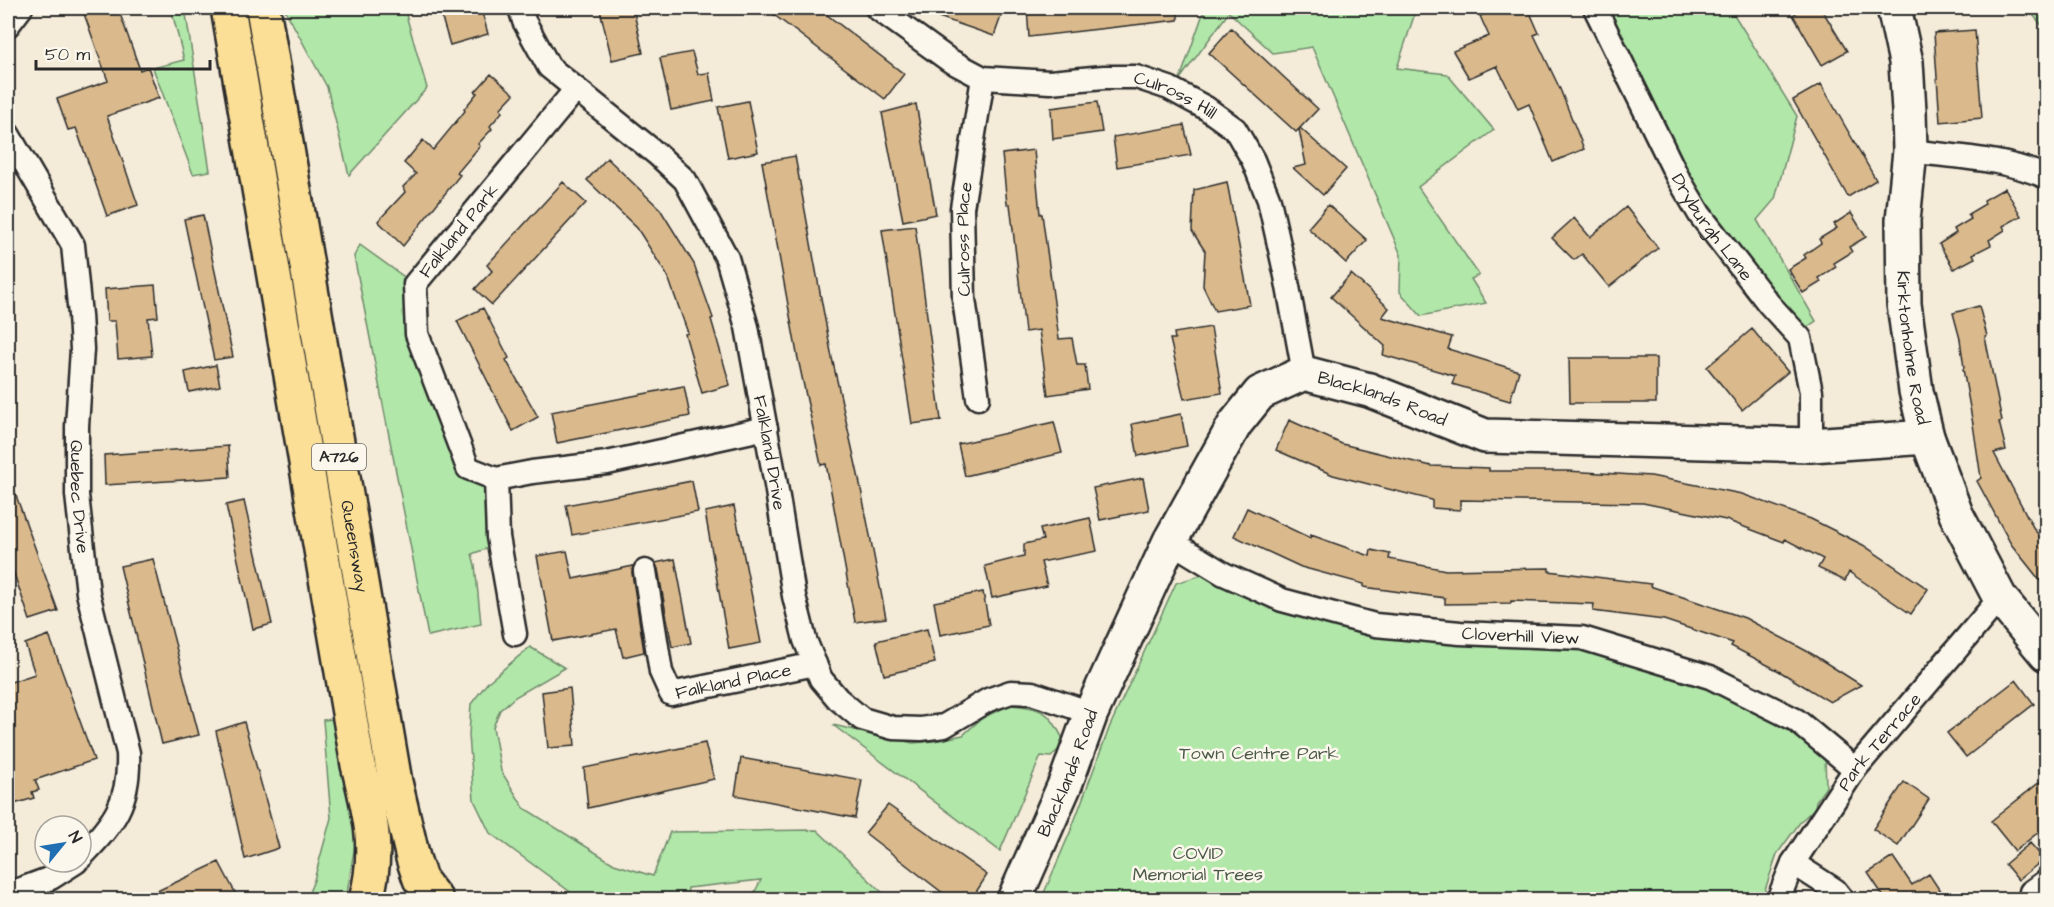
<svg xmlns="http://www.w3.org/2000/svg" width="2054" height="907" viewBox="0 0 2054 907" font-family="'Architects Daughter',sans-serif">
<rect width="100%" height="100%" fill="#f4ebd9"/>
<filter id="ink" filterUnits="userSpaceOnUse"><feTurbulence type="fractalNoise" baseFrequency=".0167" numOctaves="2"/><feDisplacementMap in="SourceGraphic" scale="12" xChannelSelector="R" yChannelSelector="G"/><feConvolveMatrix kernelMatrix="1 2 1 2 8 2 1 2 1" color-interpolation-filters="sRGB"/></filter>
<g filter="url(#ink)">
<!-- green -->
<path fill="#b1e7a9" stroke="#6e896a" stroke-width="1.5" d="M171,8H185L210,171L193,174L153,68L184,60Z
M284,8H404L427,88L349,175L327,87Z
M1205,8H1414L1415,13L1397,68L1447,74L1494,130L1418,187L1479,275L1471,279L1486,303L1421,316L1400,292L1401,255L1312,47L1273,53L1229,12L1180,79Z
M1606,8H1730L1797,116L1775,199L1757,220L1816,321L1803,330L1696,188Z
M2027,8H2046V30Z
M360,245L407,279L454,453L489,493L491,547L472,554L475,565L481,624L428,636L354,256Z
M1205,574L1277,605L1588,648L1708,685L1788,727L1825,758L1826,787L1816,801L1815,808L1801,821L1777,854L1762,899L1041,900L1071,830L1110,726L1176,583Z
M530,647L565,668L515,697L500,710L493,727L501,771L524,808L614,864L653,876L670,832L817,830L889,899H751L761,880L688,888L687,899H580L490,833L474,800L469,735L471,704L488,682Z
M1010,705C1045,708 1049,711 1065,743L1051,757L1041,756L1000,851L833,725L913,743L934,741L963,735L982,718Z
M334,719L356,838L346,899L306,900L314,880L331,818L323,720Z"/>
<!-- building -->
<path fill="#daba8d" stroke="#2b2b2b" stroke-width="1.5" d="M82,8H118L140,70L148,67L159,98L107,116L138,205L107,216L76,128L68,130L57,99L108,81Z
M439,8H481L488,34L450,45Z
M612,8H633L643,53L612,60L600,10Z
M765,8H818L904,74L885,99Z
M921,8H1004L994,36L921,11Z
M1027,8H1178V20L1029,37Z
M1499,8H1528L1539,33L1534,35L1560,89L1584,149L1553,162L1529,104L1518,109L1497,66L1469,78L1453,51L1489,36L1480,16Z
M1803,8H1821L1847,51L1822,65L1793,15Z
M1231,28L1318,109L1300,128L1346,169L1323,195L1293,168L1306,165L1299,129L1296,132L1209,53Z
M1975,30L1982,118L1940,122L1934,33Z
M692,52L698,74L709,73L714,101L671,110L660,58Z
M491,74L514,94L500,109L503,111L490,126L492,129L478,144L480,146L457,173L460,175L403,246L378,221L405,192L403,187L416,174L404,163L423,140L433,150L465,111L464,109L477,93L475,92Z
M1821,84L1876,180L1848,197L1793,100Z
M748,101L758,152L728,158L718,107Z
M1097,102L1102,132L1053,139L1051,108Z
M916,104L936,214L903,221L882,113Z
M1184,125L1191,155L1117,167L1113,137Z
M1034,150L1040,214H1042L1059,339L1072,338L1077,365H1085L1088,389L1048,395L1039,330L1025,332L1010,204H1007L1002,154Z
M795,156L832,358L859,479L886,618L855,622L826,464L821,465L797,354L762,162Z
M607,158L660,209L694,264L713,318L711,319L730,385L702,393L685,334L688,333L668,277L637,228L587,180Z
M563,182L586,203L492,305L475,289L492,271L487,265Z
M1227,182L1250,305L1215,311L1203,286L1205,251L1192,231L1194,190Z
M2005,188L2021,216L2003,226L2005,230L1989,240L1991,245L1973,254L1975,258L1954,269L1939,244L1956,233L1954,229L1971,219L1968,214L1985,204L1984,200Z
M1328,205L1367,240L1346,263L1308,228Z
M1626,207L1658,248L1609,287L1582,254L1574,260L1552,238L1574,218L1590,237Z
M1851,213L1866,237L1849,247L1852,252L1834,263L1836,267L1819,278L1821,282L1803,293L1788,269L1806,258L1804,255L1821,243L1819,239L1837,228L1834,224Z
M203,215L233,357L214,360L184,219Z
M915,226L941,420L912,424L882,230Z
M1351,274L1389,308L1382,317L1452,337L1448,349L1519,371L1510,401L1452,384L1455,376L1383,355L1385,346L1331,297Z
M155,285L158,317L148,318L152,356L118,359L115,321H107L105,289Z
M1979,306L1987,336L1985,337L2002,421L1999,422L2006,450L1994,453L2034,529L2046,544V588L2011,544L1977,481L1981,478L1973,424L1963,369L1964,368L1960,339L1953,313Z
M483,308L509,358L506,360L538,417L513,431L457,321Z
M1211,327L1222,393L1184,399L1170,339H1175L1174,333Z
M1752,329L1788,372L1742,410L1707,367Z
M1569,358H1656V403H1570Z
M216,365L220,386L189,392L185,372Z
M684,386L690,416L557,443L551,412Z
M1181,414L1187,446L1138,456L1132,424Z
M1289,420L1342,444L1431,466L1489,468V471H1567L1651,476L1742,494L1811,519L1863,545L1928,589L1911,614L1849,572L1845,581L1818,568L1823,559L1785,539L1784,542L1726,520L1643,503L1460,500V510L1432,508V500L1333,475L1276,450Z
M1054,422L1062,453L965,476L958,444Z
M228,446L230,477L105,485L104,455Z
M1143,478L1149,510L1100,520L1093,488Z
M10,479L58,611L30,620L13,571L8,573V480Z
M692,481L698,512L572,535L566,505Z
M244,501L272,624L253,629L226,505Z
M734,506L761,643L729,649L705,512Z
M1247,508L1310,538L1311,535L1370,556L1371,550L1390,554L1389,559L1446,570L1549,568V571L1651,584L1650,586L1745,618L1812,654L1861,685L1830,702L1779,671L1731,646L1733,643L1664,620L1593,611L1594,604L1511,601V603L1445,604V598L1364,587V584L1301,567L1234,536Z
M1090,518L1097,551L1041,562L1047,586L992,598L985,566L1024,556V544L1043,540L1040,529Z
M567,551L573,579L633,566L632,573L644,652L623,657L616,629L553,641L537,556Z
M153,559L199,735L162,744L120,566Z
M675,559L691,643L672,647L658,569L655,563Z
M983,592L989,625L940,635L934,602Z
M927,629L935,663L884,675L876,641Z
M49,635L94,760L35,780L39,790L32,792L34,798L14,804L8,782V683L35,674L25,644Z
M2016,680L2034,704L1966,757L1947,733Z
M570,688L575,746L548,748L542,692Z
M244,722L279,848L245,859L216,731Z
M705,743L714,779L588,808L584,768Z
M741,758L862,780L855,818L735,795Z
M2046,777V826L2015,851L1991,821Z
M1904,782L1929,799L1898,846L1873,829Z
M888,805L987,875L971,900H952L865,833Z
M2030,843L2044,859L2018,880L2005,864Z
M1893,857L1912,885L1929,874L1946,900H1886L1868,873Z
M219,862L239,900H138Z"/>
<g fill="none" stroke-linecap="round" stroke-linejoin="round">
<!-- street casing -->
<g stroke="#2b2b2b" stroke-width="27">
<g id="street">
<path id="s1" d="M520,8L524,21L549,67L658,155L685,180L727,258L747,327L775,479L794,596L805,640L821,679L838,699L862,719L893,728L921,729L944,726L988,700L1011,692L1032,693L1091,713"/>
<path id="s2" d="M877,8L949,60L983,78L1050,82L1104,77H1136L1169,88L1206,108L1235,129L1253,160L1269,200L1286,276L1304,373"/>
<path id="s3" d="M1595,8L1677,176L1700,215L1769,304L1800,338L1811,392V445"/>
<path d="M8,25L21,8"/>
<path d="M576,89L415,284L417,334L468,468L496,479L532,472L607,463L766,428"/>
<path id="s4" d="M8,134L73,245L80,315L82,349L77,426V495L88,593L128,753C130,803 114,823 81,857"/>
<path d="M1910,151C1956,157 2004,158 2046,177"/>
<path id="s5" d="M978,398L964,299L962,208L983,78"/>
<path d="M496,479L498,537L515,634"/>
<path id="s6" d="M1170,541L1224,574L1282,600L1375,625L1460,633L1582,638L1710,677L1796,720L1855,769"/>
<path id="s7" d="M645,571L661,672L671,694L815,664"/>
<path d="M1793,863L1835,890L1843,900"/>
<path d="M2031,892L2046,881"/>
<path d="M8,894L51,878L76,862"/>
<path id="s8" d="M1778,900L1793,863L1855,769L2000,598"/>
</g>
</g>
<!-- secondary casing -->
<g stroke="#2b2b2b" stroke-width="38">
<g id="secondary">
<path id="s9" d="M1894,8L1906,62L1909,111L1910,151L1903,220L1904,304L1916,391L1927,437L1956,514L2000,598L2046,654"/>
<path id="s10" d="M1014,900L1066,782L1091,713L1170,541L1235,424L1260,393L1304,373L1369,390L1485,436L1811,445L1927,437"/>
</g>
</g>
<!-- highway casing -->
<g stroke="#2b2b2b" stroke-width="38">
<g id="highway">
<path d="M228,8L358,765C370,813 380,850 366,900"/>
<path id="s11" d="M263,8L395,782L413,858L420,879L436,900"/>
</g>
</g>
<!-- street -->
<use href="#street" stroke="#fbf7ec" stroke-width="22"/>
<!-- secondary -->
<use href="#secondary" stroke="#fbf7ec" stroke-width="33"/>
<!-- highway -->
<use href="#highway" stroke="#fbdf96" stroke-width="33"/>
</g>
</g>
<g text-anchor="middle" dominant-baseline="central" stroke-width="5" stroke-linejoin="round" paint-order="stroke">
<!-- shield labels -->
<rect fill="#fbf7ec" stroke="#696865" stroke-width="1.5" x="312" y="444" width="54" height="26" rx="4.5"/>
<g font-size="16" font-weight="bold" fill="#2b2b2b">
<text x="339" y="457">A726</text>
</g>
<!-- street labels -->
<g font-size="18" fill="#2b2b2b" stroke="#fbf7ec">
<text stroke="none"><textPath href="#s2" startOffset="324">Culross Hill</textPath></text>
<text stroke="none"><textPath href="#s3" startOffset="249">Dryburgh Lane</textPath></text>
<text transform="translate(459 231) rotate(-51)">Falkland Park</text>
<text stroke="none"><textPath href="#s5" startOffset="160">Culross Place</textPath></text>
<text stroke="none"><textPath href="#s9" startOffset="342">Kirktonholme Road</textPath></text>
<text stroke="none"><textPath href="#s10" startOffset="696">Blacklands Road</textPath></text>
<text stroke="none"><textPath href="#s1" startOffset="531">Falkland Drive</textPath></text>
<text stroke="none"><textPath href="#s4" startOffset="381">Quebec Drive</textPath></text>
<text stroke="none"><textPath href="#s11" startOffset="546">Queensway</textPath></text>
<text stroke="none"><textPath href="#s6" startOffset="369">Cloverhill View</textPath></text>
<text stroke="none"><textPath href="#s7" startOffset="190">Falkland Place</textPath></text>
<text stroke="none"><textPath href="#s8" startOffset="189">Park Terrace</textPath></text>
<text stroke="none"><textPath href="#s10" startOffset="138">Blacklands Road</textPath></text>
</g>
<!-- park labels -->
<g font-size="18" fill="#4c5a4a" stroke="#fbf7ec">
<text x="1259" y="753">Town Centre Park</text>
<text x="1198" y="853">COVID<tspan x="1198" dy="21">Memorial Trees</tspan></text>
</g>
</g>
<!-- margin -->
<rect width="2054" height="907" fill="none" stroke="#fbf7ec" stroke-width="30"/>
<rect x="15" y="15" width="2024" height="877" fill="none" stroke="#2b2b2b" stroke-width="2" filter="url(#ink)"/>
<!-- north arrow -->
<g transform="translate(63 844) rotate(60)"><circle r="28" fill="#fbf7ec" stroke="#a8a59f" stroke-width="1.5"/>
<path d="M0-4.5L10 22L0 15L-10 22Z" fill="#1f6fb2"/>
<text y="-9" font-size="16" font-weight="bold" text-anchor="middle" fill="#2b2b2b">N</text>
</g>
<!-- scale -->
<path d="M36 60v9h174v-9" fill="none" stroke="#2b2b2b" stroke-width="3"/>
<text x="45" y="60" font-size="18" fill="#2b2b2b" stroke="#fbf7ec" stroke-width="4.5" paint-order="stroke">50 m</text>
</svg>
